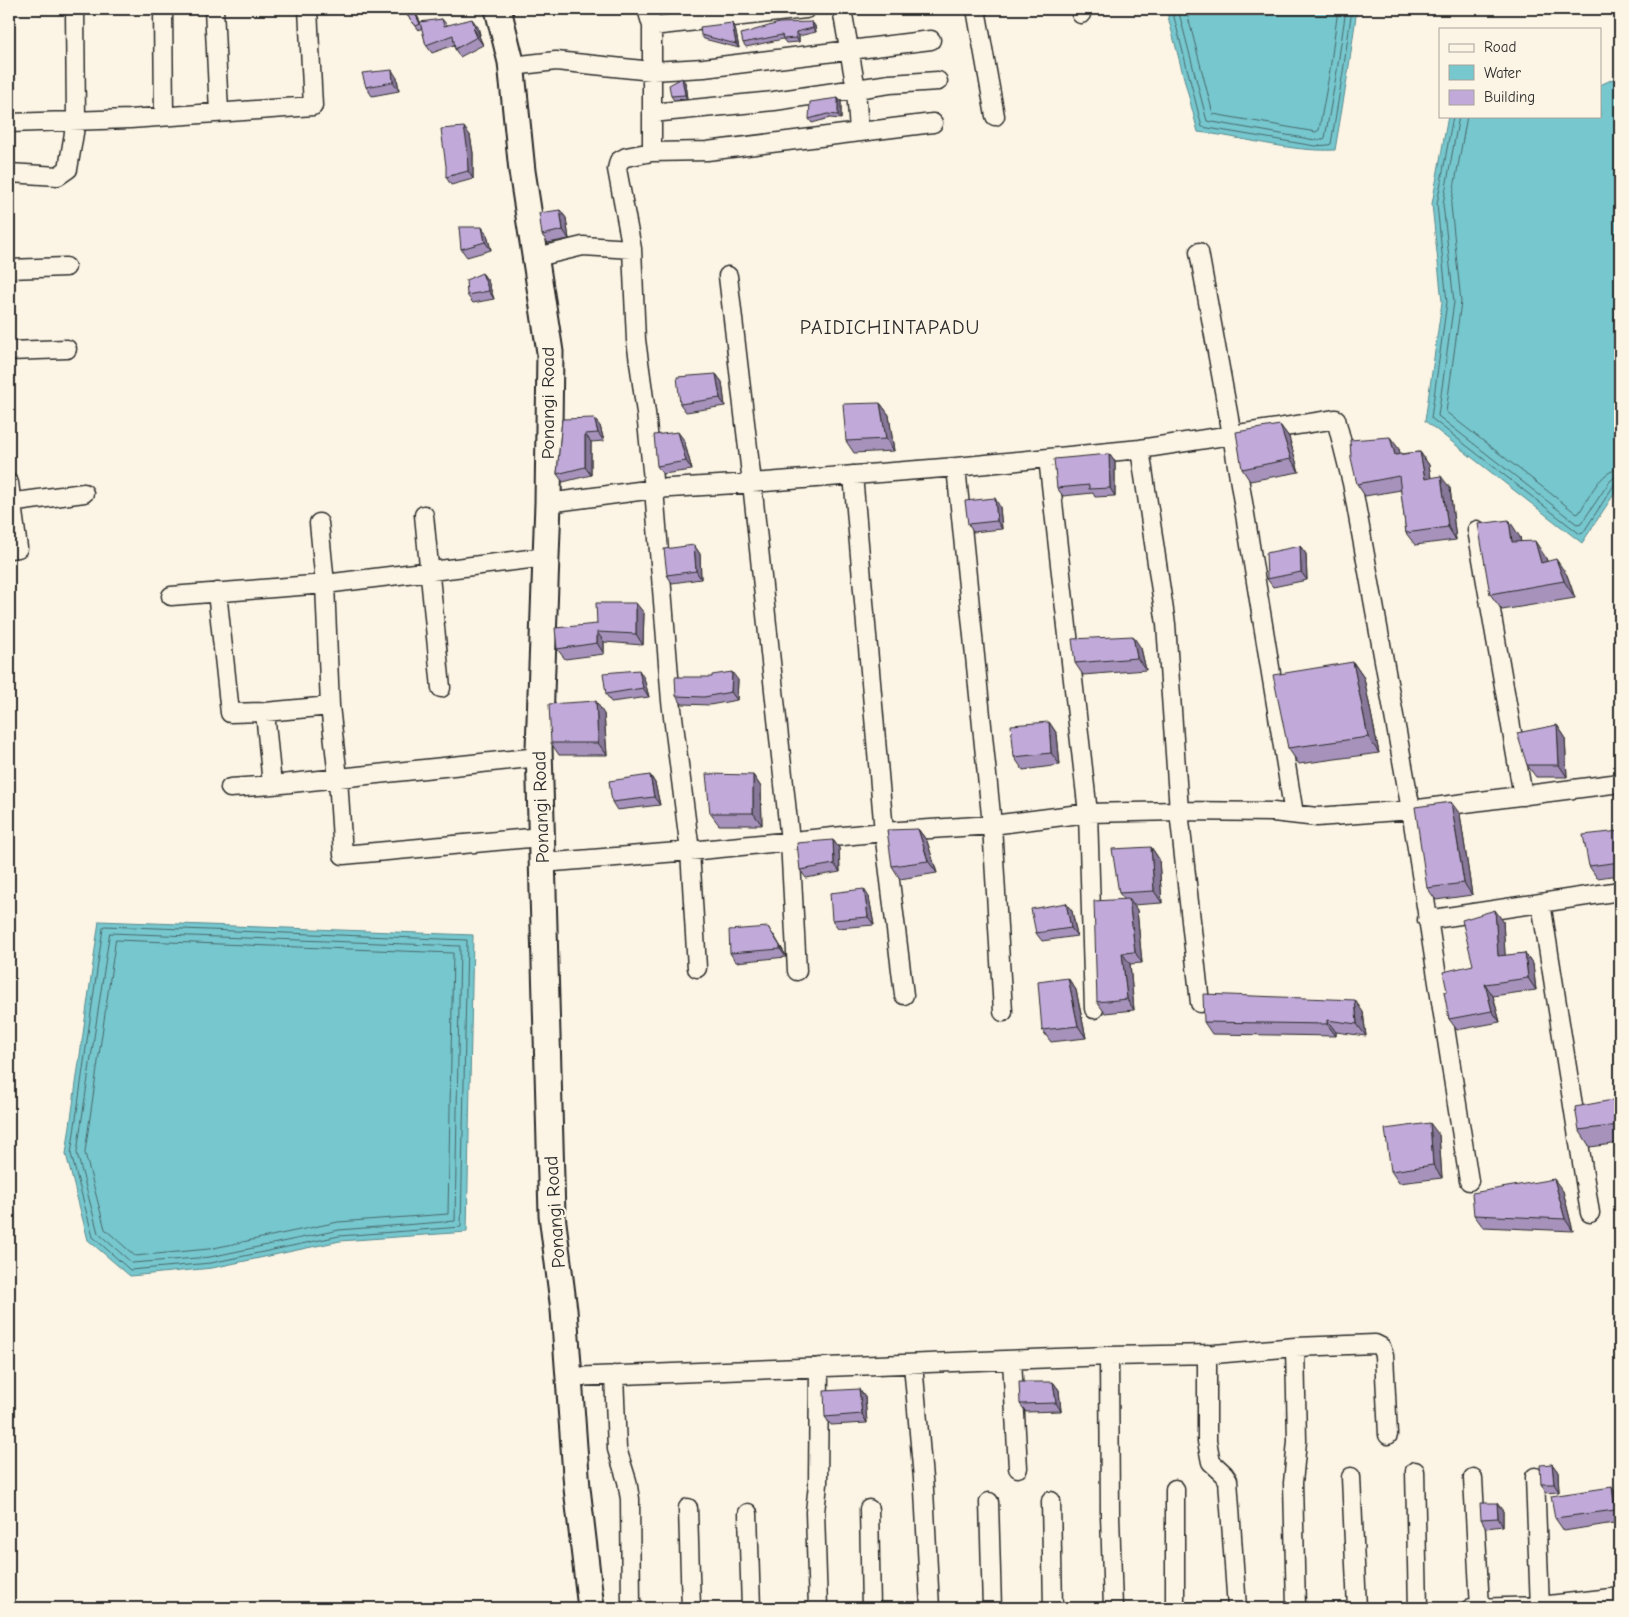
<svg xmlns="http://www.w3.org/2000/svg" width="1629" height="1617" viewBox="0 0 1629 1617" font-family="'Comic Neue',sans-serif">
<rect width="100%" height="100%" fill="#fcf5e5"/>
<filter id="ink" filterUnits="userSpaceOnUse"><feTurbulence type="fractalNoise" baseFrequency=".02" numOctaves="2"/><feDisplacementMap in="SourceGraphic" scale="10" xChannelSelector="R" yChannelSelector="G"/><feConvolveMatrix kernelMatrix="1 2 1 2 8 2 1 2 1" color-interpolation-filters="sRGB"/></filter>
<g filter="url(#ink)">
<!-- water -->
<path fill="#76c7ce" stroke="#58898d" d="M1166,9H1357L1348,73L1335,150C1289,152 1243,137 1198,132Z
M1620,76V485L1582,543L1425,421L1442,302L1432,204L1448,116H1600V85Z
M99,921L473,935L467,1232L340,1241L212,1268L130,1276L88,1240L66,1154Z"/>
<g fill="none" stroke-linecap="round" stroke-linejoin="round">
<!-- shore -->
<path stroke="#49696c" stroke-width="1" d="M1172,9L1202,127L1315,146L1328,145L1331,144L1343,72L1352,9
M1178,9L1207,121L1315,140L1323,139L1325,138L1337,71L1346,9
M1186,9L1213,114L1316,132L1319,130L1330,70L1338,9
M1453,116L1437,204L1447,302L1431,418L1580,534L1583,533L1614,485L1620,483
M1459,116L1443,204L1454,302L1438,416L1578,525L1581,524L1610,481L1615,477H1620
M1467,116L1451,205L1461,302L1446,412L1577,514L1579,513C1589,498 1600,470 1620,469
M105,926L467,940L461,1227L339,1236L211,1263L130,1270L93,1237L71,1154L103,928Z
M110,933L460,946L455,1221L339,1230L210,1257L132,1263L98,1233L77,1153Z
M116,940L453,953L448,1214L338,1222L209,1249L135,1256L105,1229L85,1153Z"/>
<!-- street casing -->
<g stroke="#2b2b2b" stroke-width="21">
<path id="street" d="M163,9L164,116
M214,9L219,112
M647,9L652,26V152L707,151L933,123
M842,9L856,89L859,131
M976,9L995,116
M1080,9L1081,14
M652,26L806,9
M512,66L556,61L652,71L704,68L931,40
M652,113L774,101L890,84L938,81
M9,123L130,119L313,106L308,9
M9,173L58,176L68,169L76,121L75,9
M632,249L636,340L646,413L654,489L671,701L690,851L697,968
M1199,252L1232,435L1294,814
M537,257L583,246L632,249L617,169L619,161L626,157L652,152
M9,269L66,267
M728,276L752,483L790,841L797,971
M9,351L67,349
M1140,449L1166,624L1179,811L1200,1003
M1048,458L1088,813L1094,1009
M956,467L992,825L1003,1012
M853,475L884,832L904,995
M9,483L18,548L9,549
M9,503L84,493
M548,503L654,489L752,483L956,467L1140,449L1336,419L1352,483L1411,810L1469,1181
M424,515L441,688
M319,523L325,584L330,706L338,778L343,855L541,837
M1477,530L1523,796
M217,592L230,713L265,712
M171,596L325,584L546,557
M272,785L265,712L330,706
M230,788L272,785L539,757
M542,863L690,851L884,832L992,825L1088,813L1179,811L1273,812L1317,817L1411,810L1620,783
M1541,903L1590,1213
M1427,920L1620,891
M1295,1347L1297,1441L1293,1483L1296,1608
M1207,1354V1441L1210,1457L1211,1462L1224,1474L1228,1480L1237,1608
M1109,1356L1110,1515L1113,1608
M1012,1360L1018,1468
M913,1364L924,1490L930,1608
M614,1375L617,1449L627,1481L630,1499L631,1608
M569,1377L1109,1356L1214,1354L1295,1347L1375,1344L1381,1347L1384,1355L1388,1435
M1415,1471L1418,1608
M1351,1477L1357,1608
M1535,1477L1540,1608
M1473,1478L1480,1608
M1175,1489V1608
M1051,1501L1053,1608
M989,1502L992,1608
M688,1508L691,1608
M869,1509L871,1608
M748,1513L751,1608
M818,1608L815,1512L818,1484L819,1367
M1471,1608L1540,1606L1620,1597"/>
</g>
<!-- secondary casing -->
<g stroke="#2b2b2b" stroke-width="29">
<path id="secondary" d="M498,9L511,62L522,171L550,352L548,503L539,748L552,1215L564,1310L577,1488L591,1608"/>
</g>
<!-- street -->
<use href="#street" stroke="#fcf5e5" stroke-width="18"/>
<!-- secondary -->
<use href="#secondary" stroke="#fcf5e5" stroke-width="25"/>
</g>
<!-- wall -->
<path fill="#a692bb" stroke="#2b2b2b" d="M402,9H414L421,24L442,19L447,25L478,27L480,35L479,36L483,45L460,57L455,49L454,45L432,53L426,45L422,28L419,30Z
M812,22L815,26L816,32L799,36V42L786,43L783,39L746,47L743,43Z
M732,23L735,28L739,48L704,39L701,35Z
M397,78L399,91L372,96L366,87Z
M685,82L687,99L674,100L671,96Z
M838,98L841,102V119L830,118L812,123L809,119Z
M470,135L473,153V179L451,185L446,177Z
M560,210L566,218L569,239L548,243L542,235Z
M487,235L491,250L467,257L461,249Z
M482,273L488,281L494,299L473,303L467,295Z
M716,374L722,382L725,406L686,412L680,404Z
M880,403L889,415L894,451L854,453L846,441Z
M562,419L600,426L604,441L591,442V475L563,482L557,474Z
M1280,425L1289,437L1299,472L1250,481L1242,469Z
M684,440L692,470L663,474L657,466Z
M1399,449L1400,454L1420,452L1429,465L1431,478L1450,488L1456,540L1415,545L1406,533L1401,490L1365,496L1357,484Z
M1109,454L1115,462V496L1095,497L1093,493L1063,496L1057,488Z
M1000,507L1002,529L973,532L968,524Z
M1520,537L1521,542L1546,558L1547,561L1567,575L1575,598L1502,610L1490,594Z
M694,545L700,554L701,579L672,583L667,575Z
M1300,546L1306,554L1307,580L1273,587L1267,579Z
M644,613L643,645L604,642V654L565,659L557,649L597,624Z
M1141,648L1146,670L1083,675L1075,663Z
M1353,662L1364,678L1379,753L1299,764L1288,748Z
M644,678L649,697L611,702L606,694Z
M738,680L737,700L710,705L682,704L676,696Z
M604,714L607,755H559L551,743Z
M1049,722L1057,734L1060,765L1023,770L1014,757Z
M1557,725L1565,737L1567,777H1536L1527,765Z
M650,775L655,783L660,805L617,810L612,802Z
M753,775L761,787L762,825H719L710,813Z
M1460,814L1472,895L1436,900L1427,888Z
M918,829L927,841L937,873L900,879L892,866Z
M1620,831V875L1597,878L1589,866Z
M833,840L839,848L840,872L806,878L800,870Z
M1151,847L1159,859L1162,903L1133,905L1137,910L1142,963L1130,964L1134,1010L1105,1013L1097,1002L1124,899L1119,893Z
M869,897L874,925L838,928L832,920Z
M1072,911L1077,936L1042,941L1036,933Z
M1503,921L1505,956L1525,953L1533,964L1536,990L1493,996L1500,1022L1457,1030L1449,1019L1447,991L1473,965Z
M774,935L785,954L786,957L736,962L730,953Z
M1068,978L1076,990L1086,1038L1051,1042L1042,1030Z
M1363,1012L1366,1036L1336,1032V1036L1212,1034L1204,1022Z
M1620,1102V1143L1590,1147L1579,1130Z
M1439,1135L1442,1178L1399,1183L1391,1171Z
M1563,1191L1573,1231L1483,1227L1474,1215Z
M1053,1382L1059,1390L1061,1411L1026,1412L1020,1404Z
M865,1397L867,1423L831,1425L825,1417Z
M1552,1464L1558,1472L1559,1492L1546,1493L1541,1484Z
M1620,1499V1522L1564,1531L1555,1518Z
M1503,1511V1526L1486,1528L1481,1519Z"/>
<!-- shaded-wall -->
<path fill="#877798" stroke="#2b2b2b" d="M413,9H414L423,28L420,24Z
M472,19L478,27L480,35L475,27Z
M812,22L815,26L816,32L813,28Z
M732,23L735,28L739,48L736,44Z
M473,28L479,36L483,45L477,37Z
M796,32L799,36V42L796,38Z
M392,70L397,78L399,91L393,82Z
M682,78L685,82L687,99L685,95Z
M838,98L841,102V119L838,115Z
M464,127L470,135L473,153V179L468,171Z
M560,210L566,218L569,239L563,230Z
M482,227L487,235L491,250L485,242Z
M482,273L488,281L494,299L489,291Z
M716,374L722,382L725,406L720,398Z
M880,403L889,415L894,451L886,439Z
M594,418L600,426L604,441L598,433Z
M1280,425L1289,437L1299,472L1291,459Z
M678,432L684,440L692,470L686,461Z
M585,434L591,442V475L585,467Z
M1390,437L1399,449L1404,467L1395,455Z
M1420,452L1429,465L1433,491L1425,479Z
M1109,454L1115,462V496L1110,488Z
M1441,476L1450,488L1456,540L1448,527Z
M995,498L1000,507L1002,529L997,521Z
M1509,520L1520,537L1523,559L1512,542Z
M1535,541L1546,558L1552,579L1541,563Z
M694,545L700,554L701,579L696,571Z
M1300,546L1306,554L1307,580L1301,572Z
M1556,559L1567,575L1575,598L1564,581Z
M636,603L644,613L643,645L636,634Z
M597,632L604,642V654L597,643Z
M1133,636L1141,648L1146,670L1137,658Z
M1353,662L1364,678L1379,753L1368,737Z
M639,670L644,678L649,697L643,688Z
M732,672L738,680L737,700L731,692Z
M596,701L604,714L607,755L598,743Z
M1049,722L1057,734L1060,765L1051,753Z
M1557,725L1565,737L1567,777L1559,765Z
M650,775L655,783L660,805L654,797Z
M753,775L761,787L762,825L753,813Z
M1451,802L1460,814L1472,895L1464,883Z
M918,829L927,841L937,873L928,861Z
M833,840L839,848L840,872L834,864Z
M1151,847L1159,859L1162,903L1154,891Z
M864,889L869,897L874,925L868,917Z
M1129,899L1137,910L1142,963L1135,952Z
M1066,903L1072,911L1077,936L1071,928Z
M1495,910L1503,921L1506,968L1498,956Z
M768,927L785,954L786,957L780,949Z
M1122,953L1130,964L1134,1010L1127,999Z
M1525,953L1533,964L1536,990L1528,978Z
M1068,978L1076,990L1086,1038L1078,1026Z
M1485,984L1493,996L1500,1022L1492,1011Z
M1355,1000L1363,1012L1366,1036L1357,1024Z
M1327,1020L1336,1032V1036L1327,1024Z
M1618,1099L1620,1102V1118L1619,1117Z
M1430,1123L1439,1135L1442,1178L1433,1165Z
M1554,1179L1563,1191L1573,1231L1565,1219Z
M1053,1382L1059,1390L1061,1411L1056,1403Z
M859,1389L865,1397L867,1423L862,1414Z
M1552,1464L1558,1472L1559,1492L1554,1484Z
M1612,1487L1620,1499V1518L1615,1510Z
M1497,1503L1503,1511V1526L1498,1518Z"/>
<!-- building -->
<path fill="#c1aad9" stroke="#2b2b2b" d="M402,9H413L420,24L416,26Z
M442,19L444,26L472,19L475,27L473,28L477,37L455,49L453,35L426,45L420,22Z
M812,22L813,28L796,32V38L783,39L782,35L743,43L741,34L779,23Z
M732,23L736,44L701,35L700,27Z
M392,70L393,82L366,87L362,73Z
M682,78L685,95L671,96L669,85Z
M838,98V115L827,114L809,119L810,102Z
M464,127L467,145L468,171L446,177V166L441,129Z
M560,210L563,230L542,235L539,213Z
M459,227H482L485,242L461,249Z
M482,273L489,291L467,295L466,280Z
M716,374L720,398L680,404L677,377Z
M880,403L886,439L846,441L843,404Z
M594,418L598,433L585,434V467L557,474L562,419Z
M1280,425L1291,459L1242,469L1236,432Z
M678,432L686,461L657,466L654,435Z
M1390,437L1395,455L1420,452L1425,479L1441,476L1448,527L1406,533L1399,476L1357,484L1351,458L1350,440Z
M1109,454L1110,488L1089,489V485L1057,488L1054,459Z
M995,498L997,521L968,524L965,501Z
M1509,520L1512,542L1535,541L1541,563L1556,559L1564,581L1490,594L1478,524Z
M694,545L696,571L667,575L664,549Z
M1300,546L1301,572L1267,579L1266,553Z
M596,603H636V634L597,632V643L557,649L555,628L597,624Z
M1133,636L1137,658L1075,663L1072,639Z
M1353,662L1368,737L1288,748L1273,675Z
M639,670L643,688L606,694L603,673Z
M732,672L731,692L704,697L676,696L675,677H712V675Z
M596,701L598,743H551L549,704Z
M1049,722L1051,753L1014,757L1011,725Z
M1557,725L1559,765H1527L1517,733Z
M706,774L753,775V813H710Z
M650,775L654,797L612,802L609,781Z
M1451,802L1464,883L1427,888L1415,807Z
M918,829L928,861L892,866L887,830Z
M1620,831V862L1589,866L1583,835Z
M833,840L834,864L800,870L797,843Z
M1151,847L1154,891L1119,893L1112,849Z
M864,889L868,917L832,920L830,893Z
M1129,899L1135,952L1122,953L1127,999L1097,1002L1094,901Z
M1066,903L1071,928L1036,933L1031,909Z
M1495,910L1498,956L1525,953L1528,978L1485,984L1492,1011L1449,1019L1444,992L1447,991L1443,972L1473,965L1462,920Z
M768,927L780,946V949L730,953L729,930Z
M1068,978L1078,1026L1042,1030L1038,982Z
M1203,994L1355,1000L1357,1024L1327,1020V1024L1204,1022Z
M1620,1035V1057L1616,1036Z
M1618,1099L1619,1117H1620V1133L1619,1125L1579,1130L1575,1107Z
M1430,1123L1433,1165L1391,1171L1385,1129Z
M1554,1179L1565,1219L1474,1215L1472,1193Z
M1019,1382H1053L1056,1403L1020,1404Z
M859,1389L862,1414L825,1417L824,1391Z
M1552,1464L1554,1484H1541L1540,1465Z
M1612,1487L1615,1510L1555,1518L1551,1496Z
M1480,1503H1497L1498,1518L1481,1519Z"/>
</g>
<g text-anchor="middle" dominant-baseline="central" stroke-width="4" stroke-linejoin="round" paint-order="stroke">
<!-- street labels -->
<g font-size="19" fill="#2b2b2b" stroke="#fcf5e5">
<text transform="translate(548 403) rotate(-90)">Ponangi Road</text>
<text transform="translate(541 807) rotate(-92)">Ponangi Road</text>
<text transform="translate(555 1212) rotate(-94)">Ponangi Road</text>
</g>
<!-- neighbourhood labels -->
<g font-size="20" letter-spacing="1" fill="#2b2b2b" stroke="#fcf5e5">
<text x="890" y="327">PAIDICHINTAPADU</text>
</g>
</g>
<!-- margin -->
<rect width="1629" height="1617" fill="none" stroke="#fcf5e5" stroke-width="30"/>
<rect x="15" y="15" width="1599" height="1587" fill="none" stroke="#2b2b2b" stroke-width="2" filter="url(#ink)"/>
<!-- legend -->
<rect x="1439" y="28" width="162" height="90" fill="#fcf5e5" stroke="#a8a49b"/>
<rect x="1449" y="44" width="25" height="8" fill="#fcf5e5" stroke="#a8a49b"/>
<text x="1484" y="52" font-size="15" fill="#2b2b2b">Road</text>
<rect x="1449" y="65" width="25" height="15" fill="#76c7ce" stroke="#a8a49b"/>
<text x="1484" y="78" font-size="15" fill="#2b2b2b">Water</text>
<rect x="1449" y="90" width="25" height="15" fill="#c1aad9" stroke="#a8a49b"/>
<text x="1484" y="102" font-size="15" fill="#2b2b2b">Building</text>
</svg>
